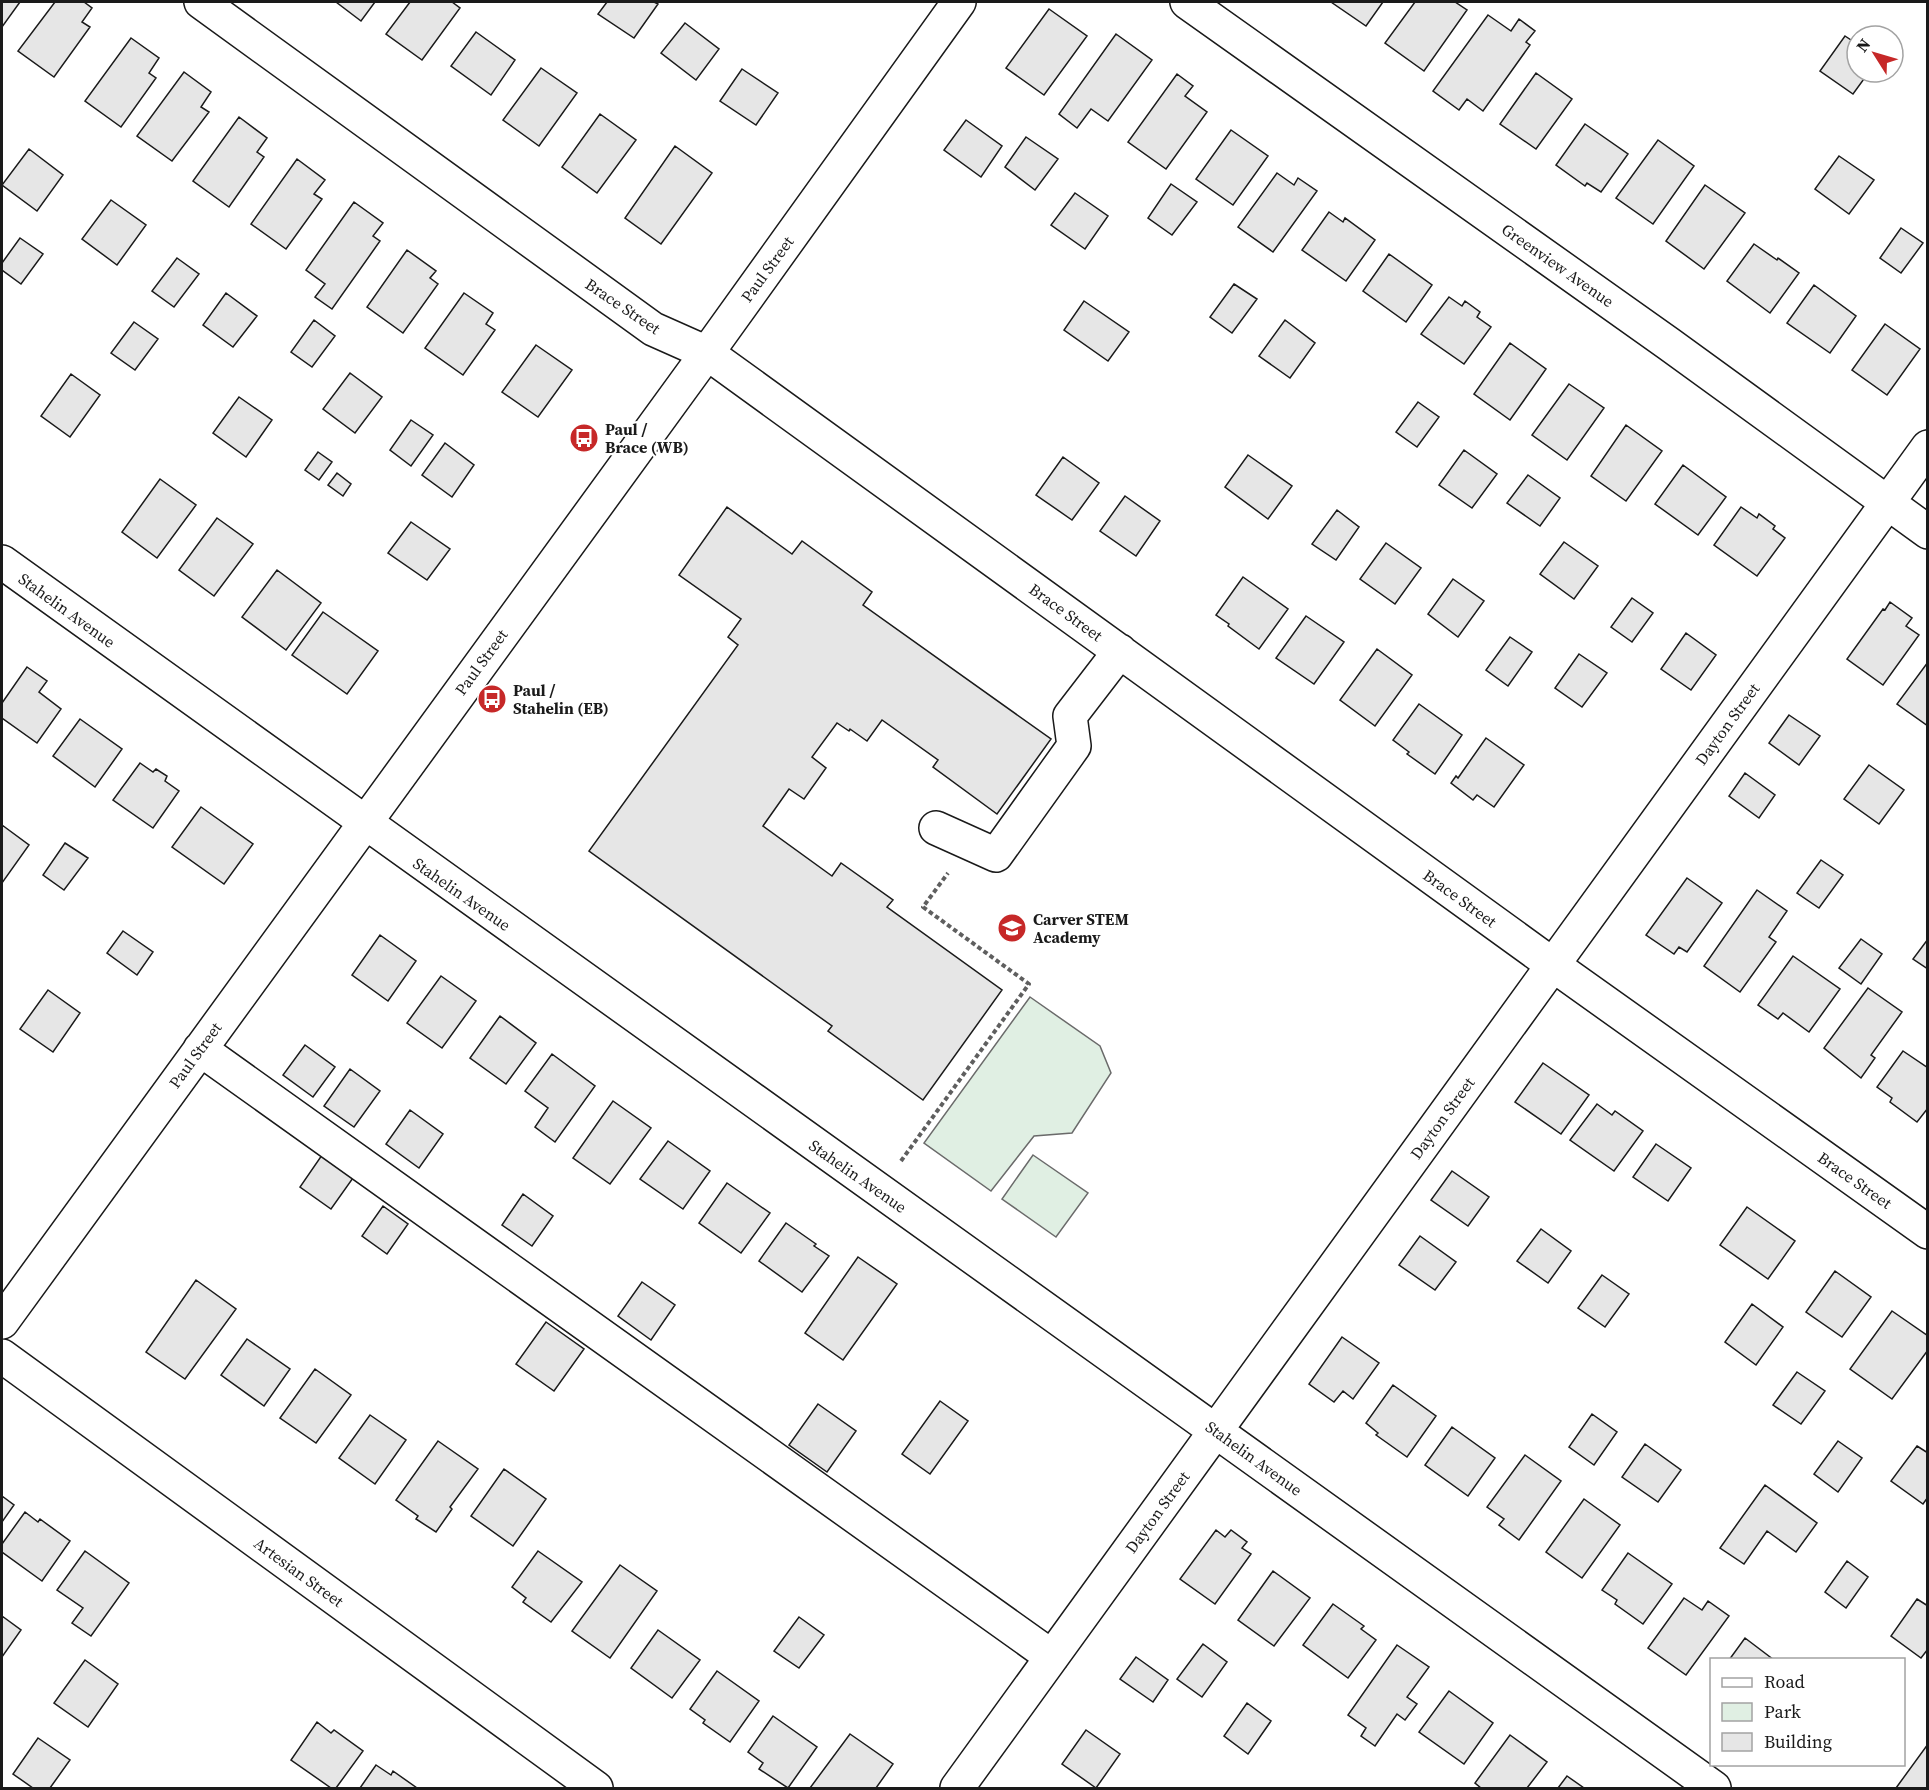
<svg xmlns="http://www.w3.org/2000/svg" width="1929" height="1790" viewBox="0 0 1929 1790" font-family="'Source Serif 4',serif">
<rect width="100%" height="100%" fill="#fff"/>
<!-- green -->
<path fill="#e0efe3" stroke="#6a6a6a" stroke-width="1.5" d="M1030,997L1100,1046L1111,1073L1072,1133L1034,1136L991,1191L924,1143Z
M1033,1155L1088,1193L1056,1237L1002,1199Z"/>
<!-- building -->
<path fill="#e6e6e6" stroke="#1a1a1a" stroke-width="1.5" d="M2,2H20L2,27Z
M55,2H84L92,8L82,22L90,27L54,77L18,51Z
M336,2H375L361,21Z
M410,2H452L460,8L422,60L386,34Z
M607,2H654L658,4L634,38L598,14Z
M1331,2H1383L1366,26Z
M1415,2H1455L1467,10L1424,71L1385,43Z
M1049,9L1087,36L1044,95L1006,68Z
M1488,15L1511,31L1519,19L1535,31L1526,42L1530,45L1483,111L1467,99L1459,110L1433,91Z
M685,23L719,49L696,80L661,53Z
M476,32L515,60L491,95L451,66Z
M1116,34L1152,60L1108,121L1091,109L1077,128L1059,114Z
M1845,36L1857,44V72H1869L1853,94L1820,71Z
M131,38L159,58L149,73L156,78L121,127L85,101Z
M541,68L577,93L539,146L503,120Z
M742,69L778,93L756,125L720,101Z
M184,72L211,92L201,107L209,112L172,161L137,136Z
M1536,73L1572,99L1536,149L1500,124Z
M1177,74L1193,86L1185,96L1207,112L1166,169L1128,142Z
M600,114L636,140L597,193L562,167Z
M239,117L267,138L257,152L264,157L229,207L193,181Z
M966,120L1002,146L981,177L944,150Z
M1585,124L1628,154L1601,192L1587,183L1585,186L1556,165Z
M1231,130L1268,156L1233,205L1196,179Z
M1026,137L1058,159L1035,190L1005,167Z
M1658,140L1694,166L1653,224L1616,198Z
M675,146L712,173L661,244L625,218Z
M29,149L63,175L37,211L2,185Z
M1839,156L1874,180L1849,214L1815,189Z
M297,159L325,180L314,194L322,199L286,249L251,224Z
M1277,173L1294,185L1298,178L1317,191L1273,252L1238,227Z
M1171,184L1197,202L1172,235L1148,218Z
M1705,185L1745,213L1704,269L1666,241Z
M1075,193L1108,216L1085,249L1051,225Z
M111,200L146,225L117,265L82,239Z
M354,202L383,223L373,236L380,241L332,309L315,297L325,284L306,270Z
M1329,212L1343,222L1345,218L1375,240L1346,281L1302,250Z
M1901,228L1923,243L1901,273L1880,258Z
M20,238L43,254L21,284L2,270V263Z
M1754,244L1777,260L1778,258L1799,273L1770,313L1727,281Z
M407,250L436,271L430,278L438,284L403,333L367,307Z
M1389,254L1432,285L1406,322L1363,291Z
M177,258L199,274L174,307L152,291Z
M1234,284L1257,299L1232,333L1210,317Z
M1814,285L1856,316L1830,353L1787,323Z
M226,293L257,316L233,347L203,325Z
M464,293L493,313L486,324L495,330L463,375L425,348Z
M1449,297L1462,306L1465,301L1480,312L1477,317L1491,327L1464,364L1421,334Z
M1084,301L1129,332L1108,361L1064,330Z
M314,320L335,336L312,367L291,352Z
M1285,320L1315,343L1290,378L1259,356Z
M134,322L158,339L135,370L111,353Z
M1885,324L1920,349L1887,395L1852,370Z
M1510,343L1546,369L1510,420L1474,394Z
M536,345L572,370L538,417L502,392Z
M350,373L382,397L355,433L323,409Z
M71,374L100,395L70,437L41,416Z
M1569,384L1604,408L1567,460L1532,435Z
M239,397L272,420L246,457L213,433Z
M1418,402L1439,417L1417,447L1396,432Z
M411,420L433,435L411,466L390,450Z
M1626,425L1662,451L1626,501L1591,476Z
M445,443L474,465L452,497L422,475Z
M1464,450L1497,474L1472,508L1439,485Z
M318,452L332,462L319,480L305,470Z
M1248,455L1292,486L1268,519L1225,487Z
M1063,457L1099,483L1072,520L1036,495Z
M1683,465L1726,497L1698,535L1655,504Z
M337,473L351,484L343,496L328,485Z
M1528,475L1560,498L1540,526L1507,503Z
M160,479L196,505L157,558L122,532Z
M1125,496L1160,521L1136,556L1100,531Z
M727,507L792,554L802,541L872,592L863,605L1051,739L997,814L933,767L938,760L882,720L867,741L850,729L849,731L837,723L812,757L826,768L804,799L789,789L763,826L832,876L841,863L893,900L887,907L1002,990L923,1100L828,1031L832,1026L589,851L738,645L728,637L741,619L679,575Z
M1741,507L1757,518L1759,514L1775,526L1773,529L1785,538L1757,576L1714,545Z
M1337,510L1359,527L1336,560L1312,544Z
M217,518L253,544L214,596L179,570Z
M411,522L450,549L427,580L388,553Z
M1564,542L1598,566L1574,599L1540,574Z
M1386,543L1421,568L1395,604L1360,579Z
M277,570L321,603L286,650L242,617Z
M1243,577L1288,609L1259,649L1228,626L1229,624L1216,615Z
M1453,579L1484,601L1458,637L1428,614Z
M1632,598L1653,613L1632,642L1611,627Z
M1890,602L1912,618L1906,626L1919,635L1883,685L1847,659L1883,609L1885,610Z
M323,612L378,651L347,694L292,655Z
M1306,616L1344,642L1314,684L1276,658Z
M1686,633L1716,655L1691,690L1661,669Z
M1510,637L1532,652L1508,686L1486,670Z
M1377,649L1412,675L1375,726L1340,700Z
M1579,654L1607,673L1582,707L1555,688Z
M1928,662V726L1897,704Z
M27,667L47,681L39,692L61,709L37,743L2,718V703Z
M1419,704L1462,735L1435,774L1407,754L1409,752L1393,740Z
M1789,715L1820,736L1799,765L1769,743Z
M80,719L122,749L95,787L53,756Z
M1486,738L1524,765L1494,807L1477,795L1473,800L1451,783L1456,776L1458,778Z
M140,763L153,772L156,769L167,776L165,781L179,791L153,828L113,800Z
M1869,765L1904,790L1879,824L1844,799Z
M1745,773L1775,795L1759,818L1729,796Z
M201,807L253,844L224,884L172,847Z
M2,825L29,845L2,883Z
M65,843L88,858L64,890L43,875Z
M1821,860L1843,875L1819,908L1797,893Z
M1687,878L1722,903L1687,952L1679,947L1674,954L1646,935Z
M1757,890L1787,911L1769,937L1776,942L1740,992L1704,966Z
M123,931L153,952L137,975L107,953Z
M380,935L416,961L388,1001L352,975Z
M1861,939L1882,954L1861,984L1839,968Z
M1928,939V969L1913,959Z
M1793,956L1840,989L1809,1032L1783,1013L1778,1019L1758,1005Z
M441,976L476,1001L442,1048L407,1023Z
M1868,988L1902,1012L1871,1055L1875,1058L1861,1078L1824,1048Z
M48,990L80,1013L53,1052L20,1029Z
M500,1016L536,1043L506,1084L470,1058Z
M305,1045L335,1067L313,1097L283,1075Z
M1903,1051L1928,1068V1108L1917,1122L1890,1102L1892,1098L1877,1087Z
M552,1054L595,1086L555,1142L535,1127L548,1108L525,1091Z
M1543,1063L1589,1095L1561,1134L1515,1102Z
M350,1069L380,1091L354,1127L324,1106Z
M613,1101L651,1128L610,1184L573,1158Z
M1597,1104L1612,1115L1615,1111L1643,1131L1614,1171L1570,1140Z
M410,1110L443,1134L419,1168L386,1144Z
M668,1141L710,1171L683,1209L640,1179Z
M1656,1144L1691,1168L1668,1201L1633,1177Z
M322,1155L353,1178L331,1209L300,1187Z
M1452,1171L1489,1197L1468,1226L1431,1200Z
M727,1183L770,1213L741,1253L699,1223Z
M523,1194L553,1216L532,1246L502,1225Z
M383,1206L408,1224L387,1254L362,1236Z
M1747,1207L1795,1241L1768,1279L1720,1245Z
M786,1223L816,1244L814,1246L829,1256L802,1292L759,1261Z
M1541,1229L1571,1251L1548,1283L1517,1261Z
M1420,1236L1456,1262L1435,1290L1399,1265Z
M858,1257L897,1284L843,1360L805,1333Z
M1835,1271L1871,1297L1842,1337L1806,1312Z
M1602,1275L1629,1294L1605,1327L1578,1308Z
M196,1280L236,1309L185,1379L146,1352Z
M642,1282L675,1305L651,1340L618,1316Z
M1752,1304L1783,1327L1756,1365L1725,1342Z
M1892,1311L1928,1336V1350L1892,1399L1850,1369Z
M546,1322L584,1349L554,1391L516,1364Z
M1342,1337L1379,1363L1353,1399L1343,1391L1334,1402L1309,1384Z
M247,1339L290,1369L264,1406L221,1375Z
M315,1369L351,1395L316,1443L280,1418Z
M1797,1372L1825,1391L1801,1424L1773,1405Z
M1393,1385L1436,1416L1407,1457L1376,1435L1378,1433L1366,1423Z
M940,1401L968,1421L930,1474L902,1454Z
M818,1404L856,1431L827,1472L789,1445Z
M1592,1414L1617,1432L1594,1465L1569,1447Z
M370,1415L406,1440L375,1484L339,1458Z
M1452,1427L1495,1458L1468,1496L1425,1465Z
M438,1441L478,1469L450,1507L452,1509L436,1532L416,1519L418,1516L396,1500Z
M1838,1441L1862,1458L1838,1492L1814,1474Z
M1645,1444L1681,1470L1658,1502L1622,1477Z
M1917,1446L1928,1453V1497L1923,1504L1891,1481Z
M1525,1455L1561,1481L1519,1540L1499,1525L1504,1519L1487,1507Z
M504,1469L546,1499L513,1546L471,1516Z
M1765,1485L1817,1523L1796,1552L1767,1531L1744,1564L1720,1548Z
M2,1496L14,1505L2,1522Z
M1584,1499L1620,1525L1582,1578L1546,1552Z
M25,1512L38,1522L40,1519L70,1541L42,1581L2,1552V1544Z
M1216,1530L1225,1537L1231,1530L1247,1542L1242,1548L1251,1554L1215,1604L1180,1579Z
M85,1551L129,1583L91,1636L72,1623L83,1608L57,1590Z
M538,1551L582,1582L551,1622L523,1602L526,1598L512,1587Z
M1628,1553L1672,1584L1643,1624L1615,1604L1617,1600L1602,1590Z
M1847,1561L1868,1577L1846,1608L1825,1592Z
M620,1565L657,1591L610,1658L572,1631Z
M1273,1571L1310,1598L1274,1646L1238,1620Z
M1684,1598L1702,1610L1708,1601L1729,1616L1686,1675L1648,1648Z
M1917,1599L1928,1606V1649L1921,1658L1891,1636Z
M1333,1604L1364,1626L1361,1629L1376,1640L1348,1678L1303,1645Z
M2,1616L21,1630L2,1657Z
M799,1617L824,1635L799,1668L774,1651Z
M658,1630L700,1660L672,1698L631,1668Z
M1745,1638L1774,1660H1729Z
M1203,1644L1227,1662L1202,1697L1177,1679Z
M1397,1645L1429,1667L1407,1697L1417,1704L1405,1720L1397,1714L1375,1746L1361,1736L1366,1728L1348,1715Z
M1136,1657L1168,1680L1153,1702L1120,1679Z
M85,1660L118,1684L88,1727L54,1703Z
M717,1671L759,1701L730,1742L703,1723L705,1720L690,1709Z
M1449,1691L1493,1723L1464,1764L1419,1732Z
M1247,1703L1271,1721L1248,1754L1224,1736Z
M773,1716L817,1747L788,1788L759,1769L763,1763L748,1752Z
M317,1722L331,1733L334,1730L363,1751L336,1788H331L291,1760Z
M1086,1730L1120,1754L1096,1788L1062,1764Z
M850,1734L893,1764L876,1788H810Z
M1510,1735L1547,1762L1527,1788H1481L1475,1783Z
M38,1738L70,1760L50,1788H33L13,1774Z
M1928,1744V1788H1896Z
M376,1765L391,1775L393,1771L417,1788H360Z
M1567,1776L1584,1788H1558Z"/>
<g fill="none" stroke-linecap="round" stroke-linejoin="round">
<!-- minor casing -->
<g stroke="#1a1a1a" stroke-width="36">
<path id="minor" d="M201,2L653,329L707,353L1553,965L1928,1232
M1187,2L1669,344L1928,532
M2,562C571,974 1144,1379 1714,1788
M936,828L996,855L1074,746L1070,716L1120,651
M200,1049L1052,1657
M2,1322L707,353L959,2
M2,1356L596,1788
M957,1788L1928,447"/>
</g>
<!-- path -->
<path stroke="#5f5f5f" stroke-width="4" stroke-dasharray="4.5 3" stroke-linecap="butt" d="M901,1161L1029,984L923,907L948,873"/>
<!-- minor -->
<use href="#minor" stroke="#fff" stroke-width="33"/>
</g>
<!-- icons -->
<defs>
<g id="bus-disc" transform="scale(1.5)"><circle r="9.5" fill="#c62828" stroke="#fff"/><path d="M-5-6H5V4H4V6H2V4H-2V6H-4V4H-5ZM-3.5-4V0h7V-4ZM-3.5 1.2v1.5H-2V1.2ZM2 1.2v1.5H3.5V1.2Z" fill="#fff"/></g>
<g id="school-disc" transform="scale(1.5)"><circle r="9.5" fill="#c62828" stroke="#fff"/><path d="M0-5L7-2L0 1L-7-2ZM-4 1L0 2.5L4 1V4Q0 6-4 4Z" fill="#fff"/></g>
</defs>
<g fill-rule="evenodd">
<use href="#bus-disc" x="584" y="438"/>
<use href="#bus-disc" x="492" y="699"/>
<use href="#school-disc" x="1012" y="928"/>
</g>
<g text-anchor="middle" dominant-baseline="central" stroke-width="4.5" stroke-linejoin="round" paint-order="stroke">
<!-- street labels -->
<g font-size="16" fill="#1a1a1a" stroke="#fff">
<text transform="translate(1558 265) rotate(35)">Greenview Avenue</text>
<text transform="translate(767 269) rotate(-54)">Paul Street</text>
<text transform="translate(623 306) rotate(34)">Brace Street</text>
<text transform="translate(67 610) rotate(36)">Stahelin Avenue</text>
<text transform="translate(1066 612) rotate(36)">Brace Street</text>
<text transform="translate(481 662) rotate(-54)">Paul Street</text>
<text transform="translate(1727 724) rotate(-54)">Dayton Street</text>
<text transform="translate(462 894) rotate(35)">Stahelin Avenue</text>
<text transform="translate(1460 898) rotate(36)">Brace Street</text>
<text transform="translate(195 1055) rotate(-54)">Paul Street</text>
<text transform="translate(1442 1118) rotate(-54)">Dayton Street</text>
<text transform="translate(858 1176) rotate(35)">Stahelin Avenue</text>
<text transform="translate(1855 1180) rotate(35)">Brace Street</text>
<text transform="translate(1254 1458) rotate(36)">Stahelin Avenue</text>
<text transform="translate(1157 1512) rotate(-54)">Dayton Street</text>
<text transform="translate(299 1572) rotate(36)">Artesian Street</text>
</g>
<!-- poi labels -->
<g font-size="16" font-weight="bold" fill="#1a1a1a" stroke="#fff" text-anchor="start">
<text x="605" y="429">Paul /<tspan x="605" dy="18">Brace (WB)</tspan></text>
<text x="513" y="690">Paul /<tspan x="513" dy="18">Stahelin (EB)</tspan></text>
<text x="1033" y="919">Carver STEM<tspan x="1033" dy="18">Academy</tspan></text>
</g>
</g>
<!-- border -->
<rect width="1929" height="1790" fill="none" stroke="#1a1a1a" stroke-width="6"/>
<!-- legend -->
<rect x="1710" y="1658" width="195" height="108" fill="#ffffff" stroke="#a3a3a3" stroke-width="1.5"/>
<rect x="1722" y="1678" width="30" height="9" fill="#ffffff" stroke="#a3a3a3" stroke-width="1.5"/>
<text x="1764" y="1688" font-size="18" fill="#1a1a1a">Road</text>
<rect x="1722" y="1703" width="30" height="18" fill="#e0efe3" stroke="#a3a3a3" stroke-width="1.5"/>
<text x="1764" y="1718" font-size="18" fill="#1a1a1a">Park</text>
<rect x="1722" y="1733" width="30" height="18" fill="#e6e6e6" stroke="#a3a3a3" stroke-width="1.5"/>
<text x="1764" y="1748" font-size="18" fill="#1a1a1a">Building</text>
<!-- north arrow -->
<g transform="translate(1875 54) rotate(307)"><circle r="28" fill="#ffffff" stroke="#a3a3a3" stroke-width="1.5"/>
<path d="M0-4.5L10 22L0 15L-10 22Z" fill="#c62828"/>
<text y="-9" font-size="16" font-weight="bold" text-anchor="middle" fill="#1a1a1a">N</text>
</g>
</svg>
